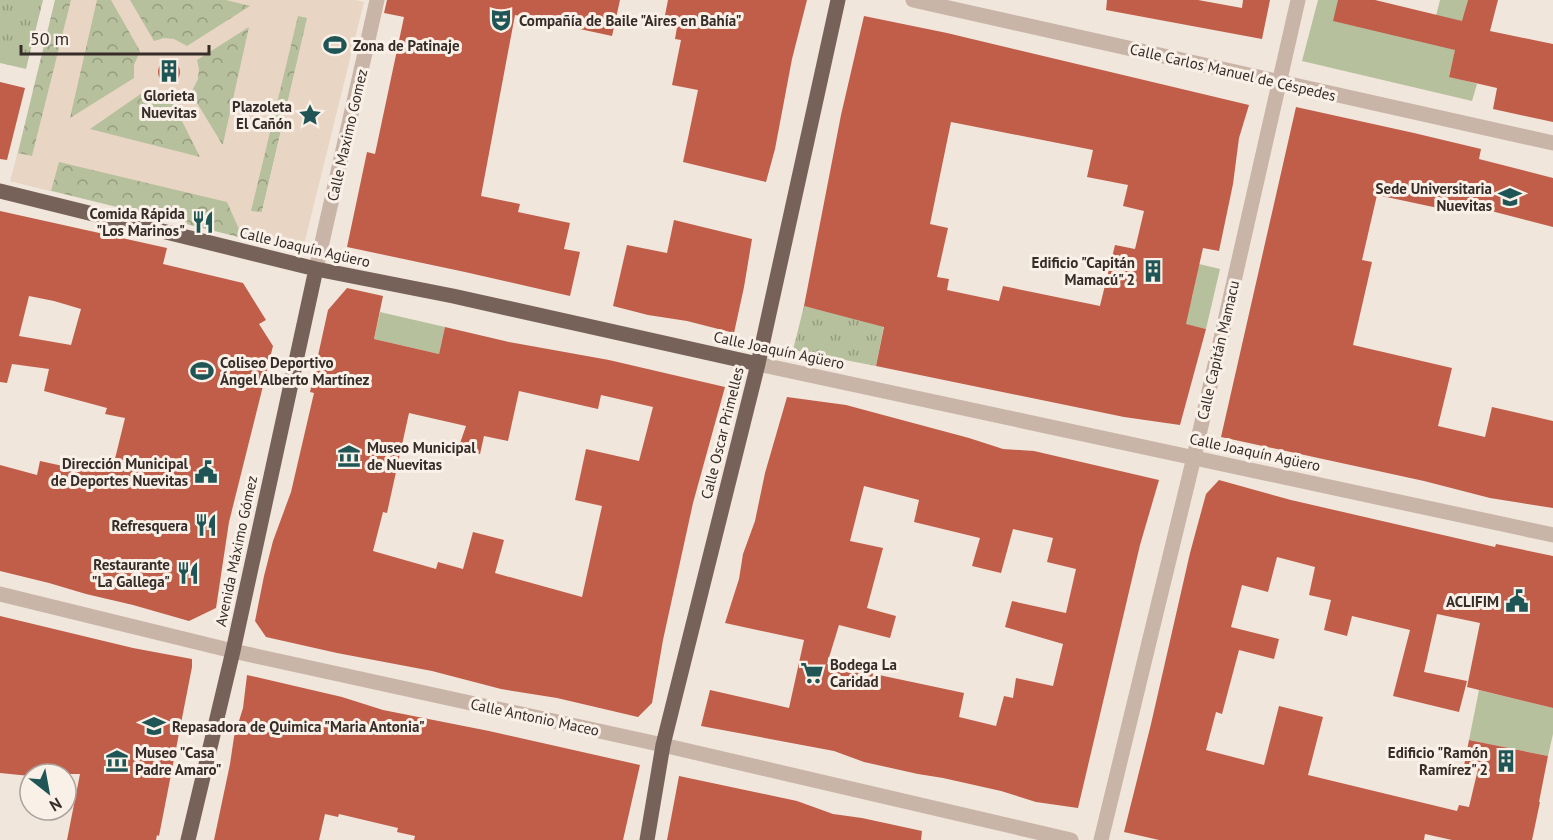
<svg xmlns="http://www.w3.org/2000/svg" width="1553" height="840" viewBox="0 0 1553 840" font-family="'PT Sans',sans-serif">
<defs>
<pattern id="grass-tufts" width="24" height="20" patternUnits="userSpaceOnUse" patternTransform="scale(1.5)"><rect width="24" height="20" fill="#b7c09d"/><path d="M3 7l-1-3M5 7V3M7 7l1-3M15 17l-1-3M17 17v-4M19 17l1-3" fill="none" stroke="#969c80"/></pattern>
<pattern id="park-crowns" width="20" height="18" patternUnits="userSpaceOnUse" patternTransform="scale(1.5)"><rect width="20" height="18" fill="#b7c09d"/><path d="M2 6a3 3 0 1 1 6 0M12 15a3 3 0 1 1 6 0" fill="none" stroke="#969c80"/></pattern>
</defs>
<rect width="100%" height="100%" fill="#f1e6dc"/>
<!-- grass -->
<path fill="url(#grass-tufts)" d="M0,0H43L26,69L0,63Z
M804,306L884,325L876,366L793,350Z"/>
<!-- park -->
<path fill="url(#park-crowns)" d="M55,0H312L255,241L11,181Z"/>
<!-- garden -->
<path fill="#b7c09d" d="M1318,0H1338L1429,43L1440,0H1468L1449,76L1477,84L1472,101L1302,61Z
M1199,264L1220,269L1206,329L1100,306L1107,278L1192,297Z
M380,312L445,327L439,354L374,339Z
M1479,690L1553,708V734L1548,756L1469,740Z"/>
<!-- plaza -->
<path fill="#e9d5c4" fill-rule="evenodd" d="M71,0H97L70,118L134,78V65L140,51L111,0H130L154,41L164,38L174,39L187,46L250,6L226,0H355L364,2L302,253L243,238L227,202L59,162L51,191L10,181L18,153L32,156ZM298,16L307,18L262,212L251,211ZM249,27L223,144H222L191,93L198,79L199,69L197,60ZM142,93L155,102L173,103L200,157L90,129Z"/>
<!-- building -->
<path fill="#c15e4a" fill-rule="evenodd" d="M387,0H620L612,36L515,15L481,196L520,204L518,212L570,223L564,249L580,252L570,296L465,272L347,247L367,152L375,154L404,17L384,13Z
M668,0H807L792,59L775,149L766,182L683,162L698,90L672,85L681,40L675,39L677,27L663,25Z
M1107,0H1198L1242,8L1243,0H1270L1262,39L1106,10Z
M1338,0H1375L1462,21L1468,0H1498L1490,31L1553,44V122L1493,109L1497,88L1449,77L1455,50L1333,21Z
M864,16L947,33L1249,105L1239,138L1233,184L1219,251L1203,248L1186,324L1206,329L1180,425L1124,417L876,366L884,327L804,306L841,115ZM951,122L1093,150L1087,177L1128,185L1123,206L1144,211L1135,249L1115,245L1100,306L1003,286L999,301L947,290L949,279L937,277L948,228L930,224Z
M158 72a11 11 0 1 1 22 0a11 11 0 1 1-22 0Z
M0,82L25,88L7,160L0,159Z
M1296,107L1414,133L1481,149L1479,159L1553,178V227L1468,205L1466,214L1377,195L1362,260L1372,262L1353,345L1452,368L1438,426L1485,437L1492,407L1553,421V508L1490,498L1424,481L1221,437Z
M0,211L167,248L163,264L243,283L266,320L259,324L273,346L229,522L216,608L189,621L133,605L86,594L49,583L0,571V465L37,475L40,461L63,466L64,460L112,471L125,418L105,414L107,408L44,391L49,369L12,364L7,383L0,382ZM29,296L54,301L81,309L71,345L19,336Z
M674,220L752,239L744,287L734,333L687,321L648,315L613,306L627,245L667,253Z
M347,288L383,296L374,339L439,354L445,327L509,342L609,360L725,387L693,503L663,640L652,703L638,717L557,698L501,689L432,671L337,653L266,637L255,621L264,576L273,541L291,492L314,393L310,392L328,310ZM519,391L598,409L601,395L653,407L639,461L586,449L575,500L602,506L582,597L495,573L504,540L473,532L463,569L438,562L436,569L373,551L383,512L387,513L409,413L466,426L458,449L480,454L484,436L508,441Z
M787,397L846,405L969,438L1003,449L1034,451L1159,480L1140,545L1078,808L1036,802L1001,791L943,778L918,774L864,762L834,751L701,726L710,690L789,708L804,640L725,623L739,579L743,554L755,521L765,473ZM864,486L919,500L914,522L980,538L972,566L1001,573L1013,529L1053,538L1047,562L1076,569L1066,613L1012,601L1005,627L1063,644L1053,686L1016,678L1013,698L1004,696L996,726L959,717L964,693L827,664L839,625L890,638L896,616L867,608L883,548L850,541Z
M1219,480L1291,500L1495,547L1496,544L1553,556V708L1467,687L1480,623L1437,614L1424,672L1467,681L1459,712L1393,696L1410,630L1352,616L1347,636L1324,630L1331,600L1309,595L1315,567L1277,557L1268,592L1242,585L1231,627L1279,639L1274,659L1239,650L1222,714L1216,712L1206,750L1264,765L1279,706L1323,717L1308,775L1457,811L1459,805L1469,807L1478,769L1464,766L1469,740L1548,756L1539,802H1540L1532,840H1452L1425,834L1424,840H1159L1124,832L1151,724L1190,553L1206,494Z
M0,616L133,648L192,659V667L159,836L157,835L156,840H67L80,774H30V776L0,773Z
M247,675L342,697L383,710L489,731L640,765L623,840H414L415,836L397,832L398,828L339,814L338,817L325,814L319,840H214L230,764L234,737L243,708Z
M679,776L797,801L833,814L862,818L922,831L921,840H667Z"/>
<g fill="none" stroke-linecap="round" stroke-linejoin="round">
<!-- minor -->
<path stroke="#c9b5a8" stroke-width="15" d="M913,0L1553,143
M316,269L377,0
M758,364L1553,535
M0,594L233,651L663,745L1071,840
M1101,840L1194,457L1298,0"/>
<!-- major -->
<path stroke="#77625a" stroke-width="15" d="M0,191L316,269L453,296L758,364
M188,840L233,651L316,269
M647,840L663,745L758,364L838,0"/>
</g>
<!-- icons -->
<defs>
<g id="theatre-bare" transform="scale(1.8)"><path d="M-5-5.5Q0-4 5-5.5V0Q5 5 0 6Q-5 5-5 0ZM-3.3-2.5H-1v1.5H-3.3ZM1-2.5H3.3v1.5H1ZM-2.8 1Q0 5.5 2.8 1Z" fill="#1f5655" stroke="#f9f0e8" stroke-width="2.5" paint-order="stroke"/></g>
<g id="stadium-bare" transform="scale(1.8)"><path d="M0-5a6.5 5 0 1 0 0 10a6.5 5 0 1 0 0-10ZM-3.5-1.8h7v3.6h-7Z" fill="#1f5655" stroke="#f9f0e8" stroke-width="2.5" paint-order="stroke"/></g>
<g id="building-bare" transform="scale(1.8)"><path d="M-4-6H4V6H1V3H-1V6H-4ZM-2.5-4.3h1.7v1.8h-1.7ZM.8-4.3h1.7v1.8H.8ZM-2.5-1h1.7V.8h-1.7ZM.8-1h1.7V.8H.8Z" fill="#1f5655" stroke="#f9f0e8" stroke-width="2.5" paint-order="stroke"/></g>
<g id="sight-bare" transform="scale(1.8)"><path d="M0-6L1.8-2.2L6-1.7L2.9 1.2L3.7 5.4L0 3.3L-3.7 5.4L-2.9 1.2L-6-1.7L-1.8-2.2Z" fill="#1f5655" stroke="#f9f0e8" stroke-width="2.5" paint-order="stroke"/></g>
<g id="university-bare" transform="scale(1.8)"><path d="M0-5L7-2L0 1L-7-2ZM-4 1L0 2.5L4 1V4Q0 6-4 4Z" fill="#1f5655" stroke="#f9f0e8" stroke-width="2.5" paint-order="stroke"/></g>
<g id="restaurant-bare" transform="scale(1.8)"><path d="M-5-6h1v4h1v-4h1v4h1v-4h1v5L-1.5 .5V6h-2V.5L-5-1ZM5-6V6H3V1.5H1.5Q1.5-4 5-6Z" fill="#1f5655" stroke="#f9f0e8" stroke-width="2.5" paint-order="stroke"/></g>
<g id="museum-bare" transform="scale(1.8)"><path d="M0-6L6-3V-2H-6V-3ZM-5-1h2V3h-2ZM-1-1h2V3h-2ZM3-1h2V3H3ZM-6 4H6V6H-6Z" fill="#1f5655" stroke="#f9f0e8" stroke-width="2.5" paint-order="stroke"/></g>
<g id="civic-bare" transform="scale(1.8)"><path d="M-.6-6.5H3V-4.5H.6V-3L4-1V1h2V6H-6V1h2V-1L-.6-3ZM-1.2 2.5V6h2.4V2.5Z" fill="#1f5655" stroke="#f9f0e8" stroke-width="2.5" paint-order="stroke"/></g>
<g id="supermarket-bare" transform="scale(1.8)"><path d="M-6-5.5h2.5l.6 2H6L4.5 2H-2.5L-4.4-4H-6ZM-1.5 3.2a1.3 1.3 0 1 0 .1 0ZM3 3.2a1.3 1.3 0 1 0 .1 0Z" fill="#1f5655" stroke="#f9f0e8" stroke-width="2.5" paint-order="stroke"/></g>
<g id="school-bare" transform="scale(1.8)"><path d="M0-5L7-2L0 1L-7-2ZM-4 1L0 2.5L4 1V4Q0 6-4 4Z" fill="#1f5655" stroke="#f9f0e8" stroke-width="2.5" paint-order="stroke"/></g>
</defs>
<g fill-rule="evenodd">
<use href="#theatre-bare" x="501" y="20"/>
<use href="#stadium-bare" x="335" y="45"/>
<use href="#building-bare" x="169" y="71"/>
<use href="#sight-bare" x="310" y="115"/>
<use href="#university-bare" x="1510" y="197"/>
<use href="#restaurant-bare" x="203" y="222"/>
<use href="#building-bare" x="1153" y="271"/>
<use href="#stadium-bare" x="202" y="371"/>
<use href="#museum-bare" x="349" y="456"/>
<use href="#civic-bare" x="206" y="472"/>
<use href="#restaurant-bare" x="206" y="525"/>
<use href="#restaurant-bare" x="188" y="573"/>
<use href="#civic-bare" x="1517" y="601"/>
<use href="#supermarket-bare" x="812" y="673"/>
<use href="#school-bare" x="154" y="726"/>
<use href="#museum-bare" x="117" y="761"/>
<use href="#building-bare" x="1506" y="761"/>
</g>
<g text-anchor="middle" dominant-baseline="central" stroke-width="6" stroke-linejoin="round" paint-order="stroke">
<!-- poi labels -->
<g font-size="15" font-weight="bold" fill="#362c28" stroke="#f9f0e8" text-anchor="end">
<text x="519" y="20" text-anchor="start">Compañía de Baile "Aires en Bahía"</text>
<text x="353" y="45" text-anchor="start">Zona de Patinaje</text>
<text x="169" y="95" text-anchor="middle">Glorieta<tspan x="169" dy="17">Nuevitas</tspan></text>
<text x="292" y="106">Plazoleta<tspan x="292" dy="17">El Cañón</tspan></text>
<text x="1492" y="188">Sede Universitaria<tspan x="1492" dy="17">Nuevitas</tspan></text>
<text x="185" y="213">Comida Rápida<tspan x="185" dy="17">"Los Marinos"</tspan></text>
<text x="1135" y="262">Edificio "Capitán<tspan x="1135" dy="17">Mamacú" 2</tspan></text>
<text x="220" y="362" text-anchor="start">Coliseo Deportivo<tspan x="220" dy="17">Ángel Alberto Martínez</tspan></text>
<text x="367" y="447" text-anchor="start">Museo Municipal<tspan x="367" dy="17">de Nuevitas</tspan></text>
<text x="188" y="463">Dirección Municipal<tspan x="188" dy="17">de Deportes Nuevitas</tspan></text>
<text x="188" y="525">Refresquera</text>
<text x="170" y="564">Restaurante<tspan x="170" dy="17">"La Gallega"</tspan></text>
<text x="1499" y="601">ACLIFIM</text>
<text x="830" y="664" text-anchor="start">Bodega La<tspan x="830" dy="17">Caridad</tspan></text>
<text x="172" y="726" text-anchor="start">Repasadora de Quimica "Maria Antonia"</text>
<text x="135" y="752" text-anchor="start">Museo "Casa<tspan x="135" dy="17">Padre Amaro"</tspan></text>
<text x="1488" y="752">Edificio "Ramón<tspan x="1488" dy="17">Ramírez" 2</tspan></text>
</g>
<!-- street labels -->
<g font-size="15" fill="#362c28" stroke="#f9f0e8">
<text transform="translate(1233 72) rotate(13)">Calle Carlos Manuel de Céspedes</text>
<text transform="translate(347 135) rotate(-77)">Calle Maximo Gomez</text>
<text transform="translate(305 247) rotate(13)">Calle Joaquín Agüero</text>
<text transform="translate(779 350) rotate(12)">Calle Joaquín Agüero</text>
<text transform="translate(1218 350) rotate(-77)">Calle Capitán Mamacu</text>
<text transform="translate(722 433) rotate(-76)">Calle Oscar Primelles</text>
<text transform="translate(1255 452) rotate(12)">Calle Joaquín Agüero</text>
<text transform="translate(236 551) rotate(-78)">Avenida Máximo Gómez</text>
<text transform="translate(535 717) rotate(12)">Calle Antonio Maceo</text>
</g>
</g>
<!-- north arrow -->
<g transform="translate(48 792) rotate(149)"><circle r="28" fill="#f9f0e8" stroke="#aba29b" stroke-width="1.5"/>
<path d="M0-4.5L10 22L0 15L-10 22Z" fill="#1f5655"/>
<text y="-9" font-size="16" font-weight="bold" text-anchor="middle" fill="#362c28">N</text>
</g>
<!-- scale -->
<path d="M21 45v9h188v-9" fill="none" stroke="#362c28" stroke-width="3"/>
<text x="30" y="45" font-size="18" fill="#362c28" stroke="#f9f0e8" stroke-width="4.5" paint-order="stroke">50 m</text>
</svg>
